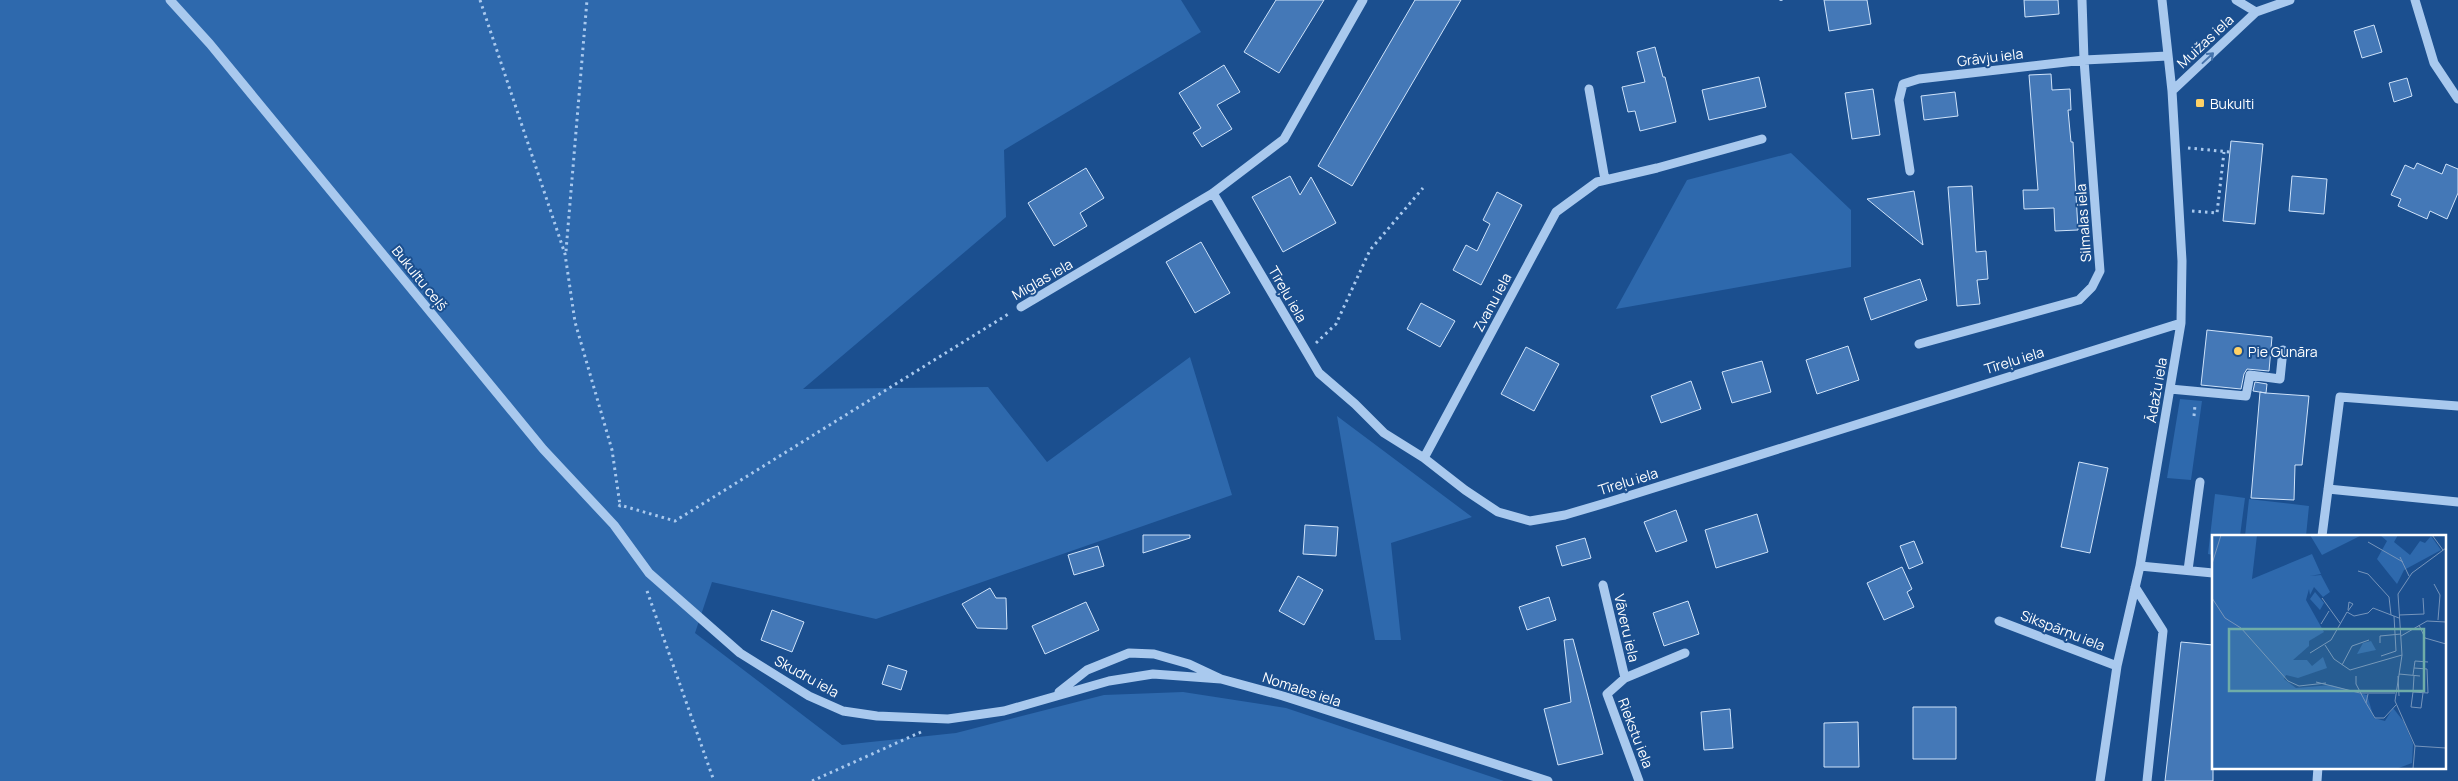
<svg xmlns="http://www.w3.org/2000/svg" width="2458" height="781" viewBox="0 0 2458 781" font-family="Manrope,sans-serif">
<rect width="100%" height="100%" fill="#1b4f8f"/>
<!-- green -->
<path fill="#2e69ad" d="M0,0H1181L1201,32L1004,150L1006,217L803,389L988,387L1047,462L1190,357L1232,495L876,619L712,582L695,633L842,745L956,733L1104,695L1183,692L1286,708L1504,781H0Z
M1791,153L1851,210V267L1616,309L1687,180Z
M2180,399L2202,401L2191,480L2167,478Z
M1337,416L1472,517L1391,543L1401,640H1375Z
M2215,494L2245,498L2240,536H2213V555L2208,554Z
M2249,499L2309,506L2306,536H2245Z"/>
<!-- building -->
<path fill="#4478b7" stroke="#cfe3fa" d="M1276,0H1324L1279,73L1244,52Z
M1415,0H1461L1352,186L1318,166Z
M1824,0H1867L1871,24L1829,31Z
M2024,0H2058L2059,14L2025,17Z
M2374,25L2382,52L2362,58L2354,31Z
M1655,47L1663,77H1665L1676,122L1640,131L1635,111L1628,112L1622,87L1645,82L1637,52Z
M1224,65L1240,92L1217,105L1232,129L1202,147L1193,133L1201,128L1179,93Z
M2051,74L2052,90L2070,89L2071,110H2068L2071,142H2073L2078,230L2055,231L2054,208L2024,209L2023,190H2038L2029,75Z
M1759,77L1766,107L1709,120L1702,90Z
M2407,78L2412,96L2394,102L2389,83Z
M1873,89L1880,135L1852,139L1845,93Z
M1955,92L1958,116L1924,120L1921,96Z
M2231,141L2263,144L2255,224L2223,221Z
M2417,163L2442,174L2446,164L2458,169V193L2447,219L2430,211L2427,219L2398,206L2401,199L2391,195L2405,165L2414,169Z
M1086,168L1104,198L1080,213L1087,226L1054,246L1028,203Z
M1290,176L1300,195L1311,177L1336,223L1283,252L1252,197Z
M2292,176L2327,179L2324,214L2289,211Z
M1972,186L1976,252L1986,251L1988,279L1977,280L1980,304L1957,306L1948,187Z
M1914,191L1923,245L1867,199Z
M1497,192L1522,205L1481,285L1453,270L1466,245L1477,251L1490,224L1483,220Z
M1201,242L1230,293L1195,313L1166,262Z
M1920,279L1927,300L1871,320L1864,298Z
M1421,303L1455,321L1440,347L1407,329Z
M2207,330L2272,337L2269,371L2247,369L2244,374L2241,389L2201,385Z
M1848,346L1859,380L1817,394L1806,360Z
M1526,347L1559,364L1534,411L1501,394Z
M1762,361L1771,392L1732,403L1722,372Z
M1691,381L1701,409L1661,423L1651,396Z
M2255,382L2267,384L2266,393L2309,396L2302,465H2295L2294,500L2251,498L2260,392L2266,393L2253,391Z
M2079,462L2108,468L2090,553L2061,547Z
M1676,510L1687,541L1656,552L1644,522Z
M1757,514L1768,552L1716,568L1705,530Z
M1305,525L1338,527L1336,556L1303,554Z
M1143,535H1190V538L1143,553Z
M1585,538L1591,558L1562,566L1556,546Z
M1914,541L1923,563L1909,569L1900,546Z
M1098,546L1104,566L1074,575L1068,555Z
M1902,567L1912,589L1907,592L1914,607L1884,620L1867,583Z
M1298,576L1323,590L1304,625L1279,611Z
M990,588L996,598H1006L1007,629L977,628L962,604Z
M1549,597L1556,620L1527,630L1519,607Z
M1688,601L1699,634L1664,646L1653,613Z
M1086,602L1099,630L1045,654L1032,626Z
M772,610L804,622L792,652L761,640Z
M1573,639L1603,754L1558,765L1544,709L1571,702L1564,640Z
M2181,642L2213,645V781H2165Z
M888,665L907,671L901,690L882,684Z
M1913,707H1956V759H1913Z
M1730,709L1733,748L1704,750L1701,712Z
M1858,722L1859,767H1824V723Z"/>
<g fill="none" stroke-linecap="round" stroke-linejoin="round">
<!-- path -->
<path stroke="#a9c9ee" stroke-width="3" stroke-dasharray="2.5 4" stroke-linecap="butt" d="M480,0L565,254L575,322L612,450L620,505
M1781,1V0
M2188,148L2230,152
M2192,211L2217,213L2224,152
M566,251L587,0
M1316,343L1336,324L1370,250L1423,188
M2194,416L2195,405
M619,507L620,505L675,521L1010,313
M647,591L714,781
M812,781L921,732"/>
<!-- minor -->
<path stroke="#a9c9ee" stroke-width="9" d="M170,0L210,44L543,449L614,525L649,573L740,653L809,696L843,711L877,716L948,719L1004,711L1109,681L1153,674L1221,679
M2236,0L2256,12
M2415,0L2434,63L2458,99
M1589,89L1605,180
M2172,91L2256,12L2290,0
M1910,171L1899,100L1903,84L1919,79L2084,60L2168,56
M1213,193L1319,373L1355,404L1384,433L1424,458L1465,490L1498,512L1530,521L1565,515L1609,502L2181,323
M1021,307L1213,193L1284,139L1363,0
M1919,344L2079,300L2092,287L2100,271L2084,60L2082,0
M2170,389L2246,396L2250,375L2280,379L2283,350
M1424,458L1556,212L1597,182L1657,168L1762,139
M2328,489L2458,502
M2322,536L2340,397L2458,406
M2140,566L2213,573
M2188,570L2200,482
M1603,585L1625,678
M2135,587L2163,631L2147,781
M1999,621L2117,666
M1059,692L1087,670L1129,653L1154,654L1189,664L1221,679L1283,696L1548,781
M1639,781L1607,694L1625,678L1685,653
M2100,781L2117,666L2140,566L2181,323L2182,261L2179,209L2172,91L2162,0
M2317,781L2318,767"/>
</g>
<!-- one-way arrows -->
<defs><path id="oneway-shaft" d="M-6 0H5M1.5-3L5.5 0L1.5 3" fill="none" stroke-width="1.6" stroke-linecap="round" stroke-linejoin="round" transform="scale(1.25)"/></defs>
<use stroke="#4674ac" href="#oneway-shaft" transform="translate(2208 58) rotate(-43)"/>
<!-- markers -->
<g fill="#ffd166" stroke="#1b4f8f" stroke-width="2">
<rect x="2195" y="98" width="10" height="10" rx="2.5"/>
<circle cx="2238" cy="351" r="5"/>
</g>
<g text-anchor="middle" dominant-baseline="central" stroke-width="4" stroke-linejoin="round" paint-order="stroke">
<!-- street labels -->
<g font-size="14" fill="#fff" stroke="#1b4f8f">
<text transform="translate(2205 41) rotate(-43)">Muižas iela</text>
<text transform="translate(1990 57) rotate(-7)">Grāvju iela</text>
<text transform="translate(2083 223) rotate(-94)">Silmalas iela</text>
<text transform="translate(420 278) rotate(51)">Bukultu ceļš</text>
<text transform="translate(1042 279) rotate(-30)">Miglas iela</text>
<text transform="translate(1288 294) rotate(60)">Tīreļu iela</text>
<text transform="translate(1492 302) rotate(-62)">Zvanu iela</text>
<text transform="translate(2014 360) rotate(-17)">Tīreļu iela</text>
<text transform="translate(2156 390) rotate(-80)">Ādažu iela</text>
<text transform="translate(1628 481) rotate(-17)">Tīreļu iela</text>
<text transform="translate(1627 628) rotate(77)">Vāveru iela</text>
<text transform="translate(2063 630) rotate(21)">Sikspārņu iela</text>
<text transform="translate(807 676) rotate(29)">Skudru iela</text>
<text transform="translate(1302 689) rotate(18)">Nomales iela</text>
<text transform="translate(1636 733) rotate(69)">Riekstu iela</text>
</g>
<!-- poi labels -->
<g font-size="14" fill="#fff" stroke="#1b4f8f" text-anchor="start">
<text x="2210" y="103">Bukulti</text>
<text x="2248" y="351">Pie Gunāra</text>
</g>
</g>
<!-- overview -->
<g transform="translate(2212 535)">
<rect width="234" height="234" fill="#1b4f8f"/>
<path d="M0,0H45L40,44L100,19L109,39L98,41L109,40L118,57L111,62L102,52L98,60L97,54L94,65L112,97L97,106V111L81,125H95L100,131L111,122L115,133L86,143L74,140L72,144L84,153L119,150L155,160L162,183L173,186L181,173L192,187L201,209L200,228L184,234H0ZM98,0H150L110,20ZM168,0H186L182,7L198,20L208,6L213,8L219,1L229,15L192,35L185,49L165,24L175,6ZM103,57L112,68L108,75L98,64ZM159,106L164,115L145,119L151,108Z" fill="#2e69ad"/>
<path fill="none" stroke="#7695bc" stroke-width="1" d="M220,0L231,15M156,7L191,27M188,22L197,41M0,29L9,0M146,36L156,39L177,62L179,80M222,49L228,60L226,85M0,63L13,83L29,93L76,146L87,151L114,148M110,63L128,88M136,76L141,69L137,67L136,75M187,80L212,79L211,63M109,89L117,76M207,90L213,103L234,109M189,101L215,86L234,87M168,108V101L189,99M113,110L122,124L138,135L190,120M98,118L119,105L135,77L142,81L156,78L161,73L187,83M169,121L184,116L182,81M130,130L140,111L157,105M202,133L215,134L216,158L201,157L202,141M187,139L208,141M201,140L203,126L216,127M144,141V149L154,168M186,141L187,161M104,147L148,158H183M201,157L199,172L209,173L211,158M156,159L154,168L163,183H172L184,170M203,211L234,213M201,234L203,211L183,166L190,120L186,59L200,38L234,13"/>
<path fill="#6fada8" fill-opacity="0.15" stroke="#6fada8" stroke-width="2.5" d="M17,94H212V156H17Z"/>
<rect width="234" height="234" fill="none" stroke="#fff" stroke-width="2.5"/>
</g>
</svg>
